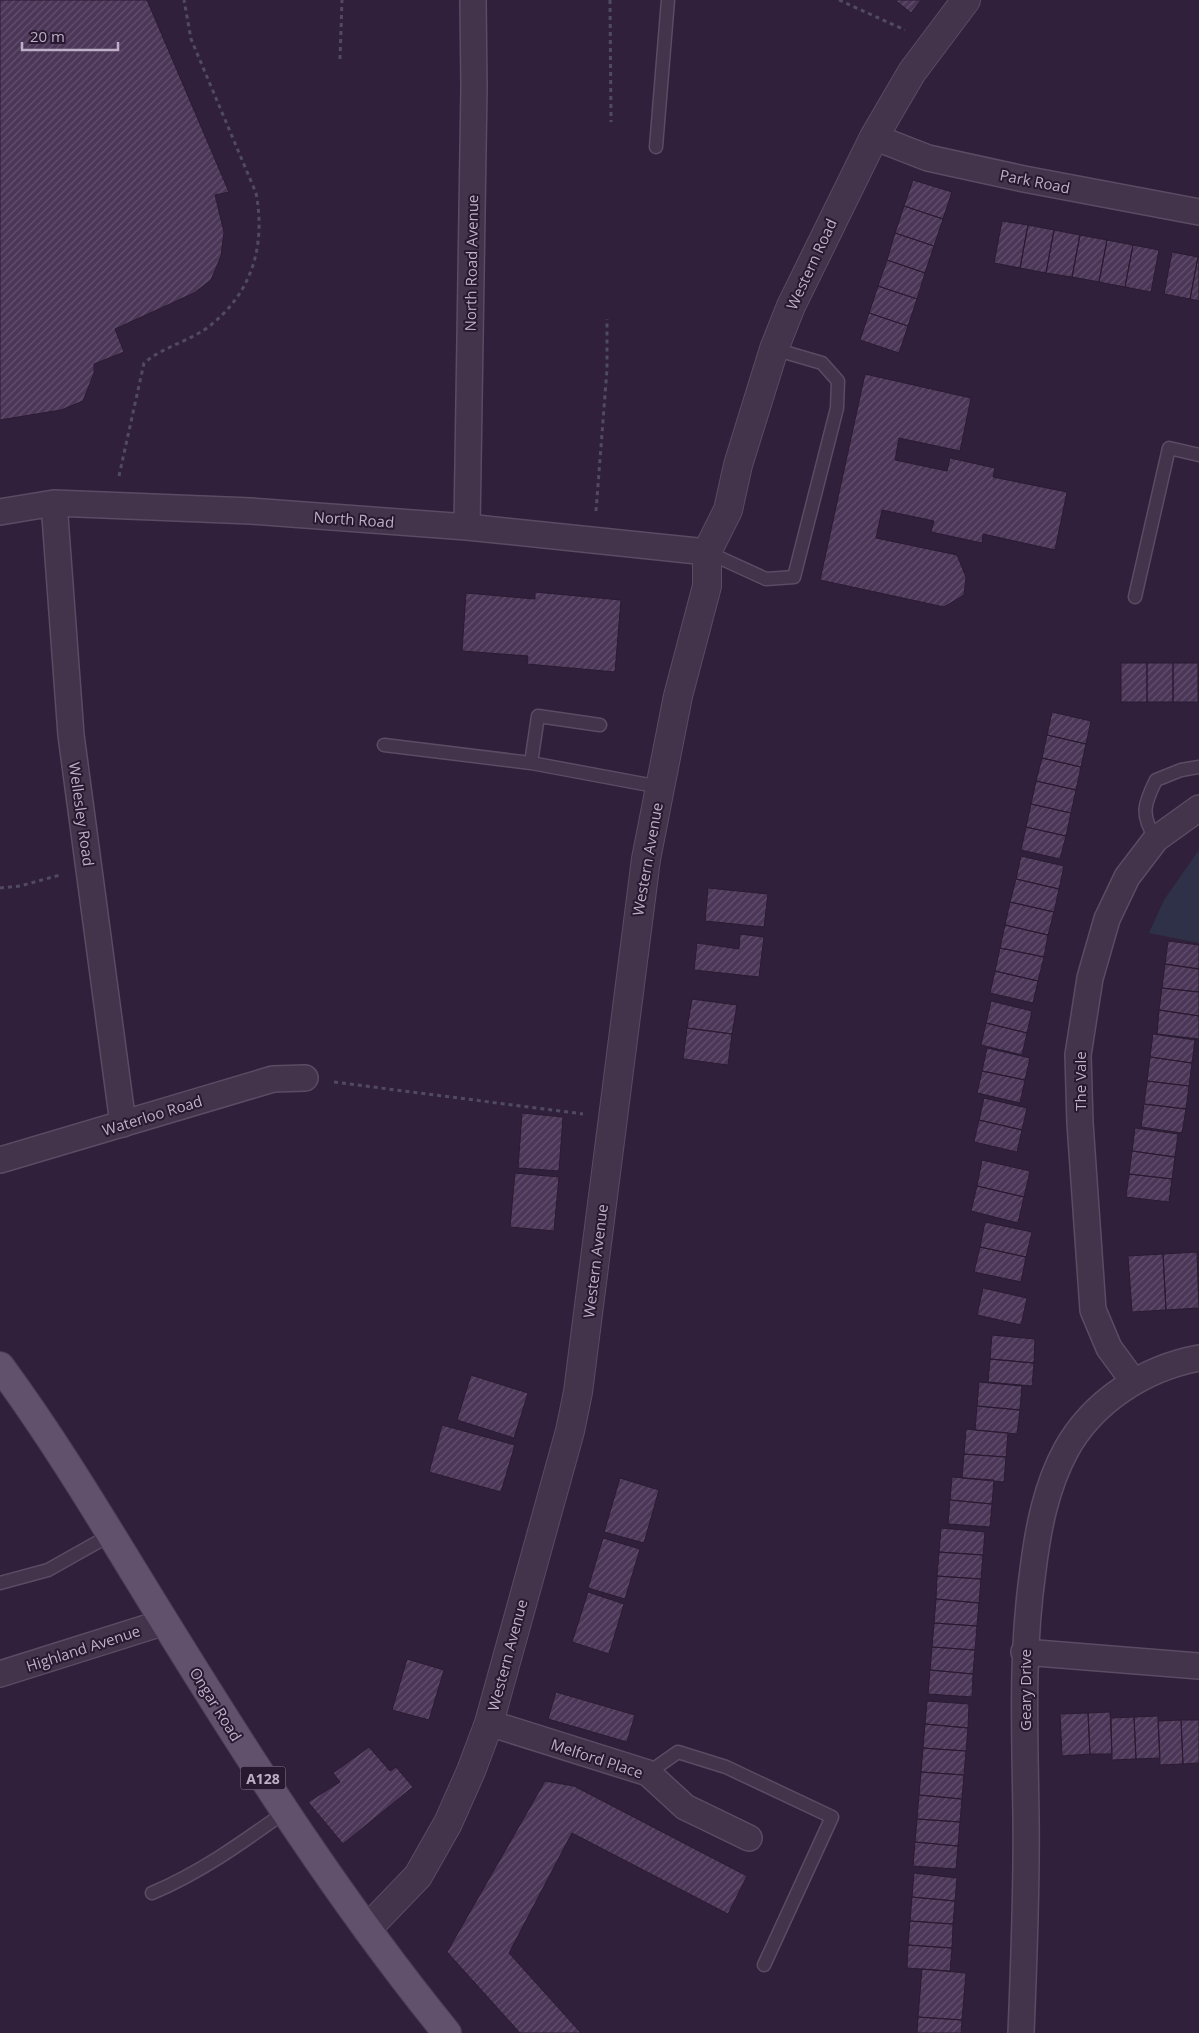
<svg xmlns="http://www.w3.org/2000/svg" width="1199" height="2033" viewBox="0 0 1199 2033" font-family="'Open Sans',sans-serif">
<defs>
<pattern id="building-hatch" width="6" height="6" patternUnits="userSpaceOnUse" patternTransform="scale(1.25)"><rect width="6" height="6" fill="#4b3657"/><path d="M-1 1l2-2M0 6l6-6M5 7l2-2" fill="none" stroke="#63516e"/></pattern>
</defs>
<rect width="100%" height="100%" fill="#31203b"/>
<!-- green -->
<path fill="#2f3149" d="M1199,850V943L1149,933L1164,900Z"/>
<!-- building -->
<path fill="url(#building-hatch)" stroke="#2a1b32" d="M0,0H147L229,192L215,195L224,232L221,256L211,280L194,293L115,329L124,352L94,364V373L83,401L61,410L0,420Z
M895,0H921L911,13Z
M913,180L952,192L943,219L904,206Z
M904,206L943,219L934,246L895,233Z
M1002,221L1028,225L1020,268L994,263Z
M1028,225L1054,230L1046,273L1020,268Z
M1054,230L1080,235L1072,277L1046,273Z
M895,233L934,246L925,273L887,260Z
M1080,235L1107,240L1099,282L1072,277Z
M1107,240L1133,245L1125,287L1099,282Z
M1133,245L1159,250L1151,292L1125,287Z
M1172,252L1198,257L1190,299L1164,294Z
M1198,257H1199V301L1190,299Z
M887,260L925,273L917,299L878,286Z
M878,286L917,299L908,326L869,313Z
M869,313L908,326L899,353L860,340Z
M865,374L971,398L960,451L899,438L895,460L947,471L950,458L995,468L993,477L1067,492L1055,550L983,534L982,543L931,532L934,521L882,510L876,538L957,555L966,577L964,595L944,607L820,580Z
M535,592L621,600L615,672L527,664L528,656L462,651L466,593L535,599Z
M1121,663H1147V702H1121Z
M1147,663H1173V702H1147Z
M1173,663H1198V702H1173Z
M1052,712L1091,721L1086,744L1047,735Z
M1047,735L1086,744L1081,767L1042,758Z
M1042,758L1081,767L1076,790L1036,781Z
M1036,781L1076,790L1071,813L1031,804Z
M1031,804L1071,813L1066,836L1026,827Z
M1026,827L1066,836L1060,859L1021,850Z
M1021,856L1064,866L1059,889L1016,879Z
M1016,879L1059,889L1054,912L1010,902Z
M708,888L768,894L764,927L705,921Z
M1010,902L1054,912L1048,935L1005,925Z
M1005,925L1048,935L1044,957L1000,948Z
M740,934L764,937L759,977L694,970L697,943L739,949Z
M1168,941L1199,945V969L1165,964Z
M1000,948L1044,957L1038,981L995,971Z
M1165,964L1199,969V992L1162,988Z
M995,971L1038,981L1033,1003L990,993Z
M1162,988L1199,992V1016L1159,1010Z
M692,999L737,1005L732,1034L687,1028Z
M991,1001L1032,1011L1027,1033L986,1023Z
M1159,1010L1199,1016V1039L1157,1034Z
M986,1023L1027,1033L1022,1055L981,1045Z
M687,1028L732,1034L728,1065L683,1059Z
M1153,1034L1195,1040L1192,1063L1150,1057Z
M987,1048L1030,1058L1025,1080L982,1071Z
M1150,1057L1192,1063L1189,1086L1147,1081Z
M982,1071L1025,1080L1020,1103L977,1093Z
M1147,1081L1189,1086L1186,1109L1144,1104Z
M984,1098L1027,1108L1022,1130L979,1120Z
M1144,1104L1186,1109L1182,1133L1141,1127Z
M522,1113L563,1117L559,1171L518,1168Z
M979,1120L1022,1130L1017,1152L974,1142Z
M1135,1128L1178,1134L1175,1157L1132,1151Z
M1132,1151L1175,1157L1172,1179L1129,1174Z
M982,1160L1030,1171L1024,1197L977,1186Z
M515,1173L559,1177L554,1231L510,1227Z
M1129,1174L1172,1179L1169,1202L1126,1197Z
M977,1186L1024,1197L1018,1223L971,1211Z
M985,1222L1032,1232L1026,1257L980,1247Z
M980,1247L1026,1257L1021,1282L974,1272Z
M1197,1252L1199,1308L1166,1310L1163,1254Z
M1163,1254L1166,1310L1132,1312L1128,1256Z
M983,1288L1027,1298L1021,1325L977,1315Z
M992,1335L1035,1339L1034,1363L990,1359Z
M990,1359L1034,1363L1032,1386L988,1382Z
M471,1375L528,1393L514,1438L457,1420Z
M979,1382L1022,1386L1020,1410L977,1406Z
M977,1406L1020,1410L1017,1434L975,1430Z
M442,1425L515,1445L501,1492L429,1472Z
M966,1429L1008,1433L1006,1457L964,1454Z
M964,1454L1006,1457L1004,1482L962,1478Z
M952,1477L994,1480L992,1504L950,1500Z
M620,1478L659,1490L644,1543L604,1532Z
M950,1500L992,1504L990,1527L948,1524Z
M941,1528L985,1532L983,1555L939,1552Z
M603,1538L640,1549L625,1599L588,1588Z
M939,1552L983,1555L981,1579L937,1576Z
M937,1576L981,1579L979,1603L936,1599Z
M588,1592L624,1604L609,1654L572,1642Z
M936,1599L979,1603L977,1626L934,1623Z
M934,1623L977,1626L975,1650L932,1647Z
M932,1647L975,1650L973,1674L930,1670Z
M407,1659L444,1670L429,1720L392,1710Z
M930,1670L973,1674L972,1697L928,1694Z
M556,1692L635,1715L627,1742L548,1719Z
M927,1701L969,1704L968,1728L925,1724Z
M1110,1712L1112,1754H1090L1088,1713Z
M1088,1713L1090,1754L1062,1756L1060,1714Z
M1158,1716L1160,1758L1136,1759L1134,1717Z
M1134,1717L1136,1759L1112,1760L1111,1718Z
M1181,1720L1183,1764L1160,1765L1158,1721Z
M1181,1720H1199V1763L1183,1764Z
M925,1724L968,1728L966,1751L923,1748Z
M369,1747L390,1771L396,1767L413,1787L343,1844L308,1802L340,1782L333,1773Z
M923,1748L966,1751L964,1775L921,1772Z
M921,1772L964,1775L962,1799L919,1795Z
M545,1781L574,1786L747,1876L728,1914L572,1833L509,1953L581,2033H520L447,1952Z
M919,1795L962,1799L960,1822L917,1819Z
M917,1819L960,1822L958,1846L915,1842Z
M915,1842L958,1846L956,1869L913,1866Z
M914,1873L957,1878L955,1901L912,1897Z
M912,1897L955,1901L953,1924L910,1921Z
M910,1921L953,1924L952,1948L908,1945Z
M908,1945L952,1948L950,1971L907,1968Z
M922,1969L966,1973L962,2020L918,2017Z
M918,2017L962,2020L961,2033H917Z"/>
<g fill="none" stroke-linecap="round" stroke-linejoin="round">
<!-- service casing -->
<g stroke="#5b4b63" stroke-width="15">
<path id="service" d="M656,147L668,0
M707,552L766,579L794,577L837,408L838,381L822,363L774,349
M1135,597L1169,448L1199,455
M600,725L538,716L531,763L660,787
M384,745L531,763
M1156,839C1140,815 1144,804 1156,780L1181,770L1199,767
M0,1583L48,1570L112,1534
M648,1773L678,1752L726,1767L832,1817L764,1965
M152,1893C200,1873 243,1842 285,1812"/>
</g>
<!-- minor casing -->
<g stroke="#5b4b63" stroke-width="28">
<path id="minor" d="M874,137L928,158L1024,179L1199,212
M54,503L71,735L123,1124
M0,512L54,503L251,511L467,527L707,552
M467,527L474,87L473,0
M0,1160L273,1079L305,1078
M1134,1382L1109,1348L1093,1310L1080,1123L1078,1055L1090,978L1107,919L1127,877L1156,839L1199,808
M1024,1652L1199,1666
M0,1674L165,1622
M489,1723L648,1773L685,1807L749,1838
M1021,2033C1024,1961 1027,1889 1026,1817C1025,1733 1021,1654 1033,1570C1038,1529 1046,1487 1066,1450C1093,1401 1145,1368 1199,1358"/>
</g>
<!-- tertiary casing -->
<g stroke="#5b4b63" stroke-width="30">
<path id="tertiary" d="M367,1929L418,1876L448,1823L471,1771L489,1723L570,1431L578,1392L646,859L678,696L707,586V552L728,510L738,465L774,349L791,306L874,137L912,72L966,0"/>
</g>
<!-- primary casing -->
<g stroke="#4c3d55" stroke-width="30">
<path id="primary" d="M0,1366C61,1449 112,1537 166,1624C253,1765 342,1904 447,2033"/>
</g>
<!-- path -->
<path stroke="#504a65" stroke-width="3" stroke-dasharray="4 4" stroke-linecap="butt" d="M610,0L611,122
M839,0L905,30
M340,59L342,0
M119,476L144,363C163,347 187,342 207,328C252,294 266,246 256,193L191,39L184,0
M596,511L607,369V319
M0,888L20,886L60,875
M334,1082L583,1114"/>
<!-- service -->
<use href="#service" stroke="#43344b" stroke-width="12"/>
<!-- minor -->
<use href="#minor" stroke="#43344b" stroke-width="25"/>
<!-- tertiary -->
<use href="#tertiary" stroke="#43344b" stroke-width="28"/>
<!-- primary -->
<use href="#primary" stroke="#62516c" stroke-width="28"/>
</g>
<g text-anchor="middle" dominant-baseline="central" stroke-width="4" stroke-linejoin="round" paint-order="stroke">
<!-- shield labels -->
<rect fill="#281930" stroke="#92819a" stroke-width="1" x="240.5" y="1766.5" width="45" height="23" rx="4"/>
<g font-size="14" font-weight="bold" fill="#bfaec8">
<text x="263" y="1778">A128</text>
</g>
<!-- street labels -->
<g font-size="15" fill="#bfaec8" stroke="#281930">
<text transform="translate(1035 181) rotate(11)">Park Road</text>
<text transform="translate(471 263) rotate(-89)">North Road Avenue</text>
<text transform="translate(811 264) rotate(-65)">Western Road</text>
<text transform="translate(354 519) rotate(4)">North Road</text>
<text transform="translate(82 814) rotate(82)">Wellesley Road</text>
<text transform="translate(647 859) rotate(-80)">Western Avenue</text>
<text transform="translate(1080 1081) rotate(-90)">The Vale</text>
<text transform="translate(152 1115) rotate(-17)">Waterloo Road</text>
<text transform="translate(595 1261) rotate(-83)">Western Avenue</text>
<text transform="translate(83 1648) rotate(-18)">Highland Avenue</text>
<text transform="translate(507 1655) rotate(-75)">Western Avenue</text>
<text transform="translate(1025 1690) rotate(-90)">Geary Drive</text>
<text transform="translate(216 1704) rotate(58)">Ongar Road</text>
<text transform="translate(597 1758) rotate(18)">Melford Place</text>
</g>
</g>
<!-- scale -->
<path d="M22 42v8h96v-8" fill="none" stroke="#bfaec8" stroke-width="2.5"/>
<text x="30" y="42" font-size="15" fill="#bfaec8" stroke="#281930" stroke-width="4" paint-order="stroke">20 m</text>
</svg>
